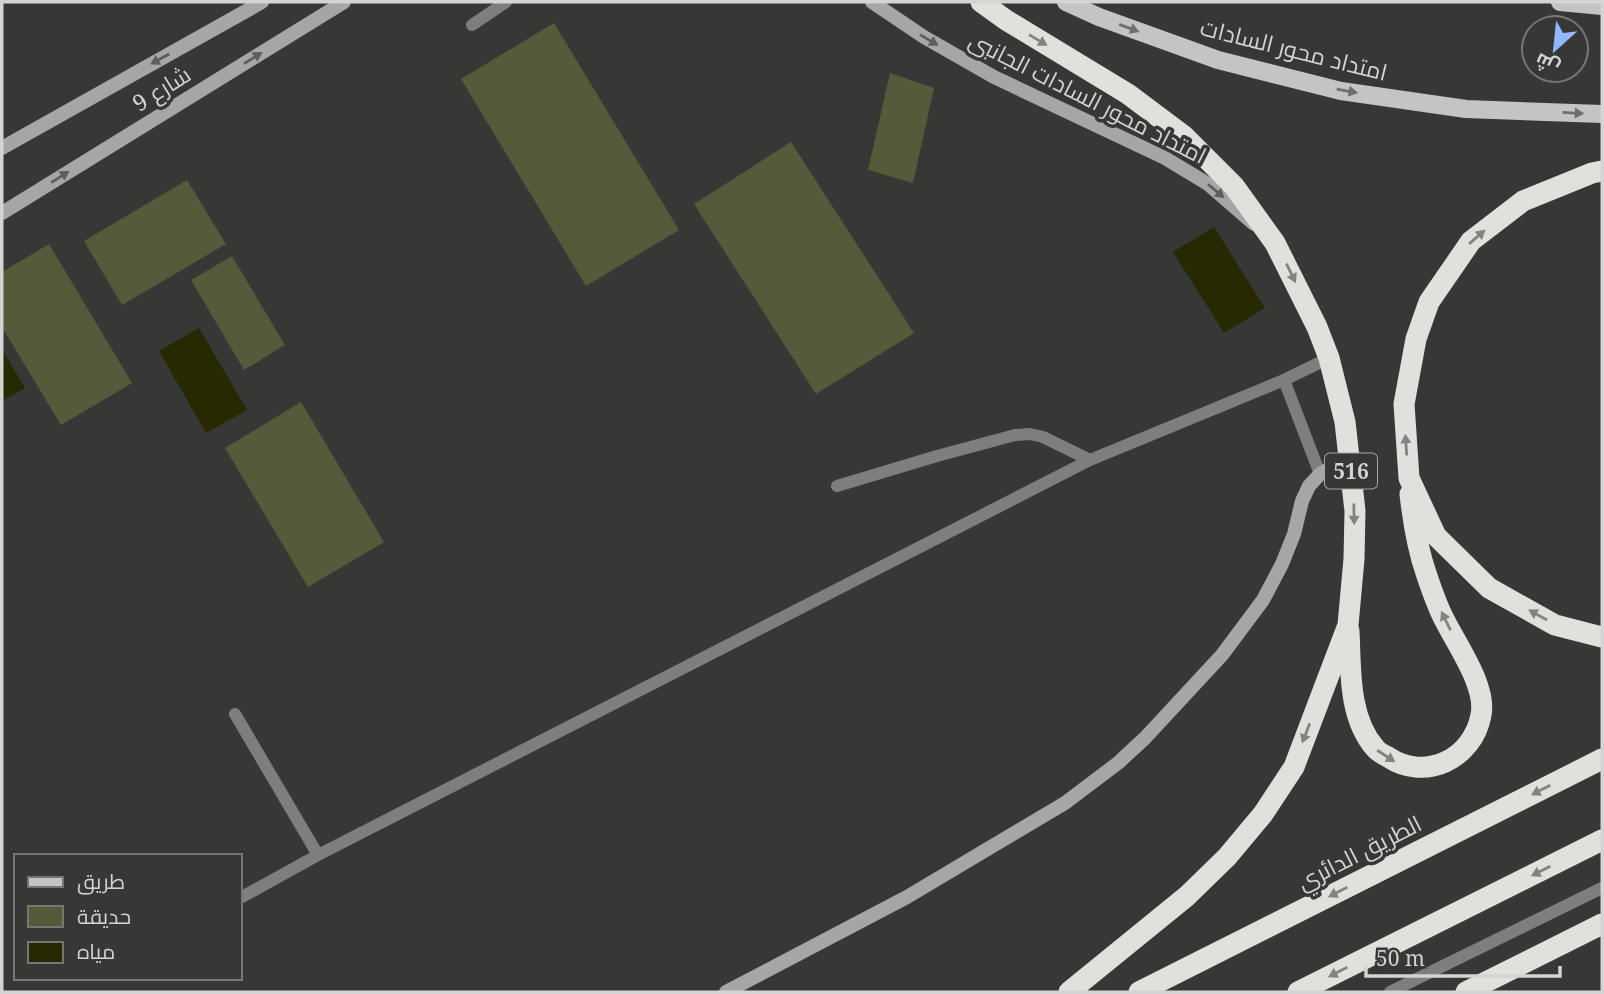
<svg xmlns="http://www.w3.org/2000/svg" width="1604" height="994" viewBox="0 0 1604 994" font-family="'Noto Serif',Cairo,serif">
<rect width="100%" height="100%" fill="#373735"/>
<!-- green -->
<path fill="#565a3a" d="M554,23L679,230L586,286L461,79Z
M890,73L934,88L913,183L868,170Z
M791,142L914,333L816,394L694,204Z
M187,180L226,244L122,305L84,241Z
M49,244L132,383L61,425L2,327V272Z
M232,256L285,345L244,370L191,280Z
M301,402L384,542L308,587L225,448Z"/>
<!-- water -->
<path fill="#272a00" d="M1214,227L1265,308L1224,333L1173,252Z
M199,328L247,410L206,433L159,351Z
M2,349L25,388L2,401Z"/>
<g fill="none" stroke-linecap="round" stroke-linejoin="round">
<!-- lane -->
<path stroke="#7e7e7d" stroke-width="12" d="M472,25L506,2
M1284,380L1320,474
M837,486L937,456L1015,435L1030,434L1043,437L1090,460
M235,714L318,855
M240,898L318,855L1090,460L1284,380L1329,358
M1390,992L1602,888"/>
<!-- secondary -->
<path stroke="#a6a6a4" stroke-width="14" d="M872,2L924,37L994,77L1165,158L1208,184L1254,224
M2,148L262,2
M2,213L344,2
M726,992L907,897L1065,803L1118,763L1145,738L1222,655L1263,600L1282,564L1294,534L1302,501L1309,486L1320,474L1334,466L1350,461"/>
<!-- primary -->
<path stroke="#c4c5c2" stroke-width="18" d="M1066,2L1099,17L1218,60L1341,91L1466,109L1602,114
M1560,2L1602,6"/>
<!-- highway -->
<path stroke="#e0e0dd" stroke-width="21" d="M981,2L1006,20L1128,94L1184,136L1234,186L1275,243L1317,327L1329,358L1345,422L1355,511L1354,559L1348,625L1294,767L1263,814L1227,857L1187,896L1069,992
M1602,171L1592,173L1523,201L1471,241L1429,302L1416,339L1404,404L1409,478L1436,536L1489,588L1555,625L1602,637
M1349,631C1351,669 1348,717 1375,748C1378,752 1384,755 1388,757C1425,782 1473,759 1481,715C1487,686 1456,644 1443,617C1436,603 1431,588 1426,573C1417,547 1413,521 1410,494
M1139,992L1602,759
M1298,992L1602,840
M1466,992L1602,924"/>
</g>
<!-- one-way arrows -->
<defs><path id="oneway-solid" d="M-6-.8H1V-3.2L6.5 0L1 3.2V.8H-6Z" transform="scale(1.75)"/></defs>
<g fill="#6f706d">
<use href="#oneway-solid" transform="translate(1129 28) rotate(20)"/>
<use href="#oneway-solid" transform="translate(1347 91) rotate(10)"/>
<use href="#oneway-solid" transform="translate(1573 113) rotate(3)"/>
</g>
<g fill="#5e5e5c">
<use href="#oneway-solid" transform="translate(929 40) rotate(31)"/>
<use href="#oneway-solid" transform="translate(253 58) rotate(-32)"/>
<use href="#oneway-solid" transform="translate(160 59) rotate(151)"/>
<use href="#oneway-solid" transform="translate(60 177) rotate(-32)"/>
<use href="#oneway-solid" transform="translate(1216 191) rotate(40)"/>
</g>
<g fill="#838381">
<use href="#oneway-solid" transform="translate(1038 40) rotate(31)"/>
<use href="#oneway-solid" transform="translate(1477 237) rotate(-41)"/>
<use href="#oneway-solid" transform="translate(1291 273) rotate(64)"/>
<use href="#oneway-solid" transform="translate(1406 445) rotate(-94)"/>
<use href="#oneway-solid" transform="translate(1354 514) rotate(89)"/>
<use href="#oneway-solid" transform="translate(1538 615) rotate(-151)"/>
<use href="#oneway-solid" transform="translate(1446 621) rotate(-116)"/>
<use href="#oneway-solid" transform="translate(1306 733) rotate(111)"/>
<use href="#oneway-solid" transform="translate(1386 756) rotate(33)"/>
<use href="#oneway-solid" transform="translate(1541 790) rotate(153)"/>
<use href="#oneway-solid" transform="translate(1541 871) rotate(153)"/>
<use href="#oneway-solid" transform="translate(1338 892) rotate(153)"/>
<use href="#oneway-solid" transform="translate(1338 972) rotate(153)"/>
</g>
<g text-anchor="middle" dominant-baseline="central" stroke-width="7" stroke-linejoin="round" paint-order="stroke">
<!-- shield labels -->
<rect fill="#373735" stroke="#a5a5a3" stroke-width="2" x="1325" y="453.5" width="52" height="35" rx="5"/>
<g font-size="21" font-weight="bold" fill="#d4d4d2">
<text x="1351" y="471">516</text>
</g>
<!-- street labels -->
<g font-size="23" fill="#d4d4d2" stroke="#373735">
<text transform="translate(1294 49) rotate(14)">امتداد محور السادات</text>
<text transform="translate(161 88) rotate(-32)">شارع 9</text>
<text transform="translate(1088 97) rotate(27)">امتداد محور السادات الجانبى</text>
<text transform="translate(1359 852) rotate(-27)">الطريق الدائري</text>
</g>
</g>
<!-- border -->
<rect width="1604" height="994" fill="none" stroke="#d4d4d2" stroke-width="7"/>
<!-- legend -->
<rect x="14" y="854" width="228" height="126" fill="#373735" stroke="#767674" stroke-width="2"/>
<rect x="28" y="877" width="35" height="10" fill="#c4c5c2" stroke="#767674" stroke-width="2"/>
<text x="77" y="889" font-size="21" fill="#d4d4d2">طريق</text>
<rect x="28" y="906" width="35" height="21" fill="#565a3a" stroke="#767674" stroke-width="2"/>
<text x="77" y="924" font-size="21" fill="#d4d4d2">حديقة</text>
<rect x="28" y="942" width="35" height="21" fill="#272a00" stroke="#767674" stroke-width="2"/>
<text x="77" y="959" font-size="21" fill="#d4d4d2">مياه</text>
<!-- north arrow -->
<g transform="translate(1555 49) rotate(207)"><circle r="33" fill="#373735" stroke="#767674" stroke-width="2"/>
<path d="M0-5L12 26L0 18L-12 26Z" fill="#93b7fd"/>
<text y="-10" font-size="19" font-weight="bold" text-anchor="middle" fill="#d4d4d2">ش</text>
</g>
<!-- scale -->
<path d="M1366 966v10h194v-10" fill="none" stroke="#d4d4d2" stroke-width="3.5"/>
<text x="1376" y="966" font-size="21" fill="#d4d4d2" stroke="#373735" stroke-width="5" paint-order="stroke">50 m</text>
</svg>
